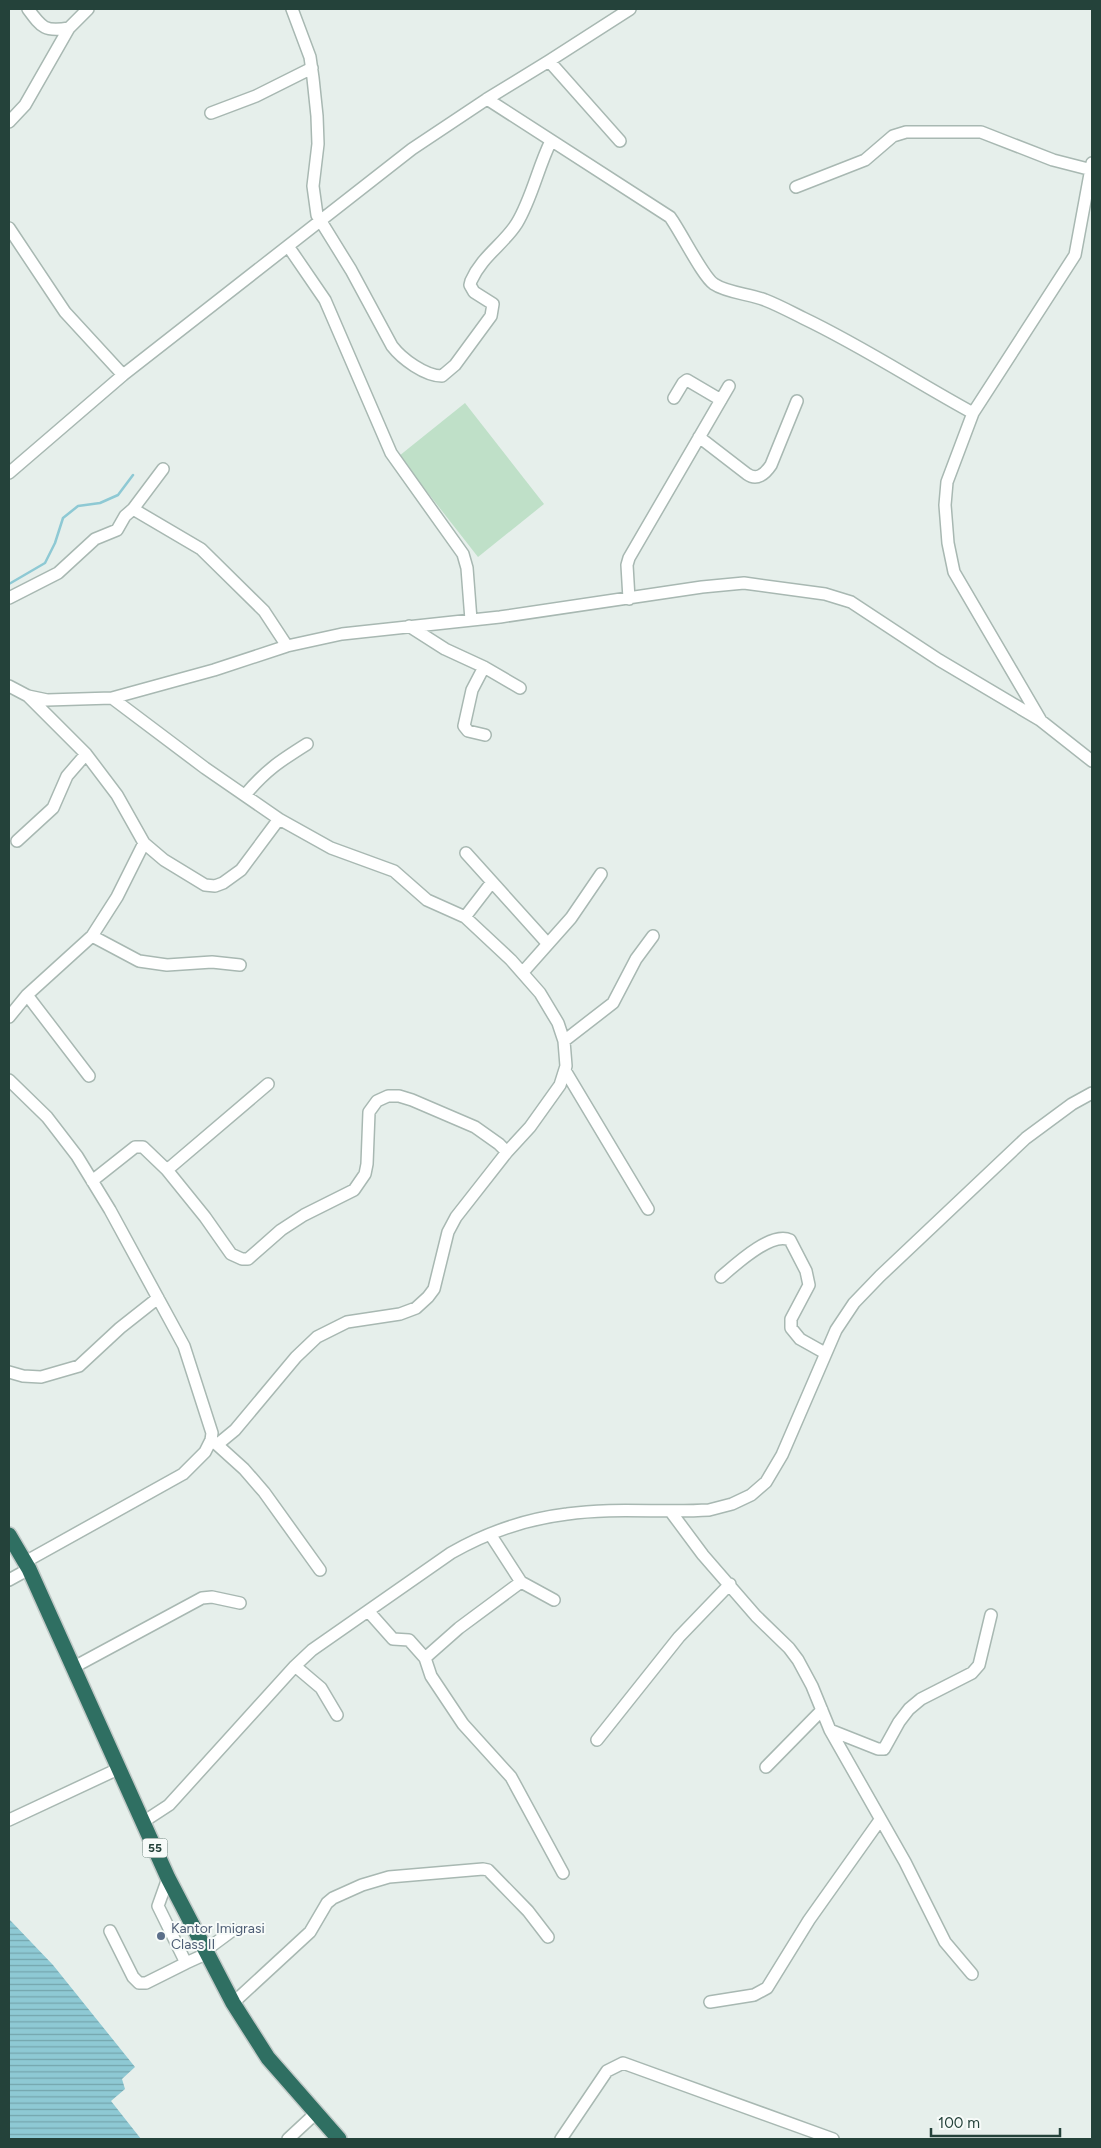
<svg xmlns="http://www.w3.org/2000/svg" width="1101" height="2148" viewBox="0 0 1101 2148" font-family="Figtree,sans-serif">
<defs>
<pattern id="water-rules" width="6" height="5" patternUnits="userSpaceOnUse" patternTransform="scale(1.25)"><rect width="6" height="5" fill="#8ec9d4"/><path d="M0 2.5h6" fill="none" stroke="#74a5ad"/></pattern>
</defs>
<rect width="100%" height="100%" fill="#e6efeb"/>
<!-- pitch -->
<path fill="#bfe0c8" d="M465,403L544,504L478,557L399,456Z"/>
<!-- water -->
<path fill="url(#water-rules)" d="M9,1919L53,1965L135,2067L122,2079L125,2089L111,2101L141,2139H9Z"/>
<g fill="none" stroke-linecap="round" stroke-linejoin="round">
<!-- stream -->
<path stroke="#8ec9d4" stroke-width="2.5" d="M9,584L45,563L55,543L63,518L78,506L100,503L118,495L133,475"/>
<!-- minor casing -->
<g stroke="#a8b8b2" stroke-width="14">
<path id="minor" d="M28,9C42,28 45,32 69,28
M292,9L310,57L313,78L317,116L318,144L313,186L317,215L351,270L392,346C402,359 425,376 442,376L455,365L491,316L493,304L474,292L470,285L471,281C482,256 504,244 517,223C532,198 538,167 551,141
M549,61L620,141
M487,99L670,217C681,232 703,277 714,284C727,293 751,294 765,300C778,305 791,312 803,318C862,346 916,382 973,413
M211,113L256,96L312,68
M9,122L25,105L69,28L88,9
M796,187L865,160L893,136L906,132H981L1053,160L1092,170
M9,228L65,312L123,375
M288,246L325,300L391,453L463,554L467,568L471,620
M674,398L683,383L687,380L721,400
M699,437L747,474C757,481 765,474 771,465L797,401
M9,473L123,375L412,149L487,99L549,61L630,9
M133,509L163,469
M9,598L58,573L95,539L117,530L125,516L133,509L201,549L264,611L287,646
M629,599L627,565L629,558L729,386
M409,626L445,649L484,667L520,688
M484,667L472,690L464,726L468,731L485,735
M9,686L28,696L47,700L112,698L214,670L287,646L342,634L500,617L702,587L744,583L825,594L851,602L939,660L1040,720L1092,761
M28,696L86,754L117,795L144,843L164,860L205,885L215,886L223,883L241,870L279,819L205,768L112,698
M1040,719L954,572L948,543L945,505L947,482L973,413L1075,255L1092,163
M245,795C266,770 280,761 307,744
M17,841L53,808L67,776L86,754
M466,853L548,944
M465,917L492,882
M92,936L139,961L167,965L212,962L240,965
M523,972L571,918L601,874
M27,995L89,1076
M9,1017L27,995L92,936L117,897L144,843
M564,1041L613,1003L636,959L653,936
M566,1072L648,1209
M9,1080L47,1117L77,1156L110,1210L184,1346L212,1433L211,1440L205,1452L183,1474L25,1562
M167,1170L268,1084
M92,1181L135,1147H143L167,1170L205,1217L231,1254L242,1259H248L281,1230L304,1215L354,1190L365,1174L367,1164L369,1112L377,1101L388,1096H399L412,1100L475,1127L499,1144L507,1152
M721,1277C735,1265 771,1231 790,1240L806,1271L809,1285L791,1319V1328L800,1339L825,1353
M9,1372L23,1376L41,1377L79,1366L120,1328L158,1298
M213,1441L244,1469L264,1492L320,1570
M218,1444L235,1430L296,1357L317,1337L347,1322L400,1314L416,1308L428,1297L434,1289L448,1232L456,1217L507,1152L530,1127L560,1085L566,1066L564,1041L558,1023L540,993L511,960L465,917L427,900L394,871L331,848L279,819
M671,1512L703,1555L756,1616L789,1648L798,1660L812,1686L830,1730L905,1862L945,1942L972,1974
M490,1534L521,1582L554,1600
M9,1580L29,1569
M369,1612L393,1639L409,1640L425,1658L431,1676L463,1724L511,1777L563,1873
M425,1658L459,1628L521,1582
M295,1666L321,1688L337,1715
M74,1667L202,1598L212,1597L240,1603
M830,1730L878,1749H884L899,1722L909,1709L921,1699L972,1673L979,1665L991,1615
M597,1740L679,1637L730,1584
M766,1767L822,1710
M9,1820L118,1769
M143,1822L169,1805L295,1666L312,1650L451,1553C486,1533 526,1519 567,1514C614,1507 662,1513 709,1510L732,1504L751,1495L766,1482L782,1455L836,1330L854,1303L880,1276L1026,1138L1072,1104L1092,1093
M168,1878L158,1906L186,1963L208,1953
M110,1931L133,1977L139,1983H146L186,1963
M206,1950L233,1930
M710,2002L754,1995L767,1988L809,1920L880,1820
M233,2003L310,1932L327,1903L333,1898L362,1885L389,1877L483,1869L488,1870L528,1911L548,1937
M288,2139L316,2113
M561,2139L607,2071L623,2063L833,2139"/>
</g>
<!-- highway casing -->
<g stroke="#c2cac8" stroke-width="18">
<path id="highway" d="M9,1535L29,1569L168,1878L233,2003L268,2058L339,2139"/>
</g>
<!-- minor -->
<use href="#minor" stroke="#fff" stroke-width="11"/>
<!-- highway -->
<use href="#highway" stroke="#2f6f62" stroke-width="15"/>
</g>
<!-- markers -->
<circle fill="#5c6f8a" stroke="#f7fbf9" stroke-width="2" cx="161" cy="1936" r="5"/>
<g text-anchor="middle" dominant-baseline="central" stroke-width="4" stroke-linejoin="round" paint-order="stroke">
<!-- shield labels -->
<rect fill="#f7fbf9" stroke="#637a73" stroke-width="1" x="142.5" y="1838.5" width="25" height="19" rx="4"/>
<g font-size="12" font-weight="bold" fill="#24423a">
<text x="155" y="1848">55</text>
</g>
<!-- service labels -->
<g font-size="14" fill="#4e5e75" stroke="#f7fbf9" text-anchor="start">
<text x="171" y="1928">Kantor Imigrasi<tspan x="171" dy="16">Class II</tspan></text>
</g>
</g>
<!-- border -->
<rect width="1101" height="2148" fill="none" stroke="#24423a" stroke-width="20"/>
<!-- scale -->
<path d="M931 2128v8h129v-8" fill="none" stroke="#24423a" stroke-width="2.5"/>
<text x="938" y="2128" font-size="15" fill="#24423a" stroke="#f7fbf9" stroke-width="4" paint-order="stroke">100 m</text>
</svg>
